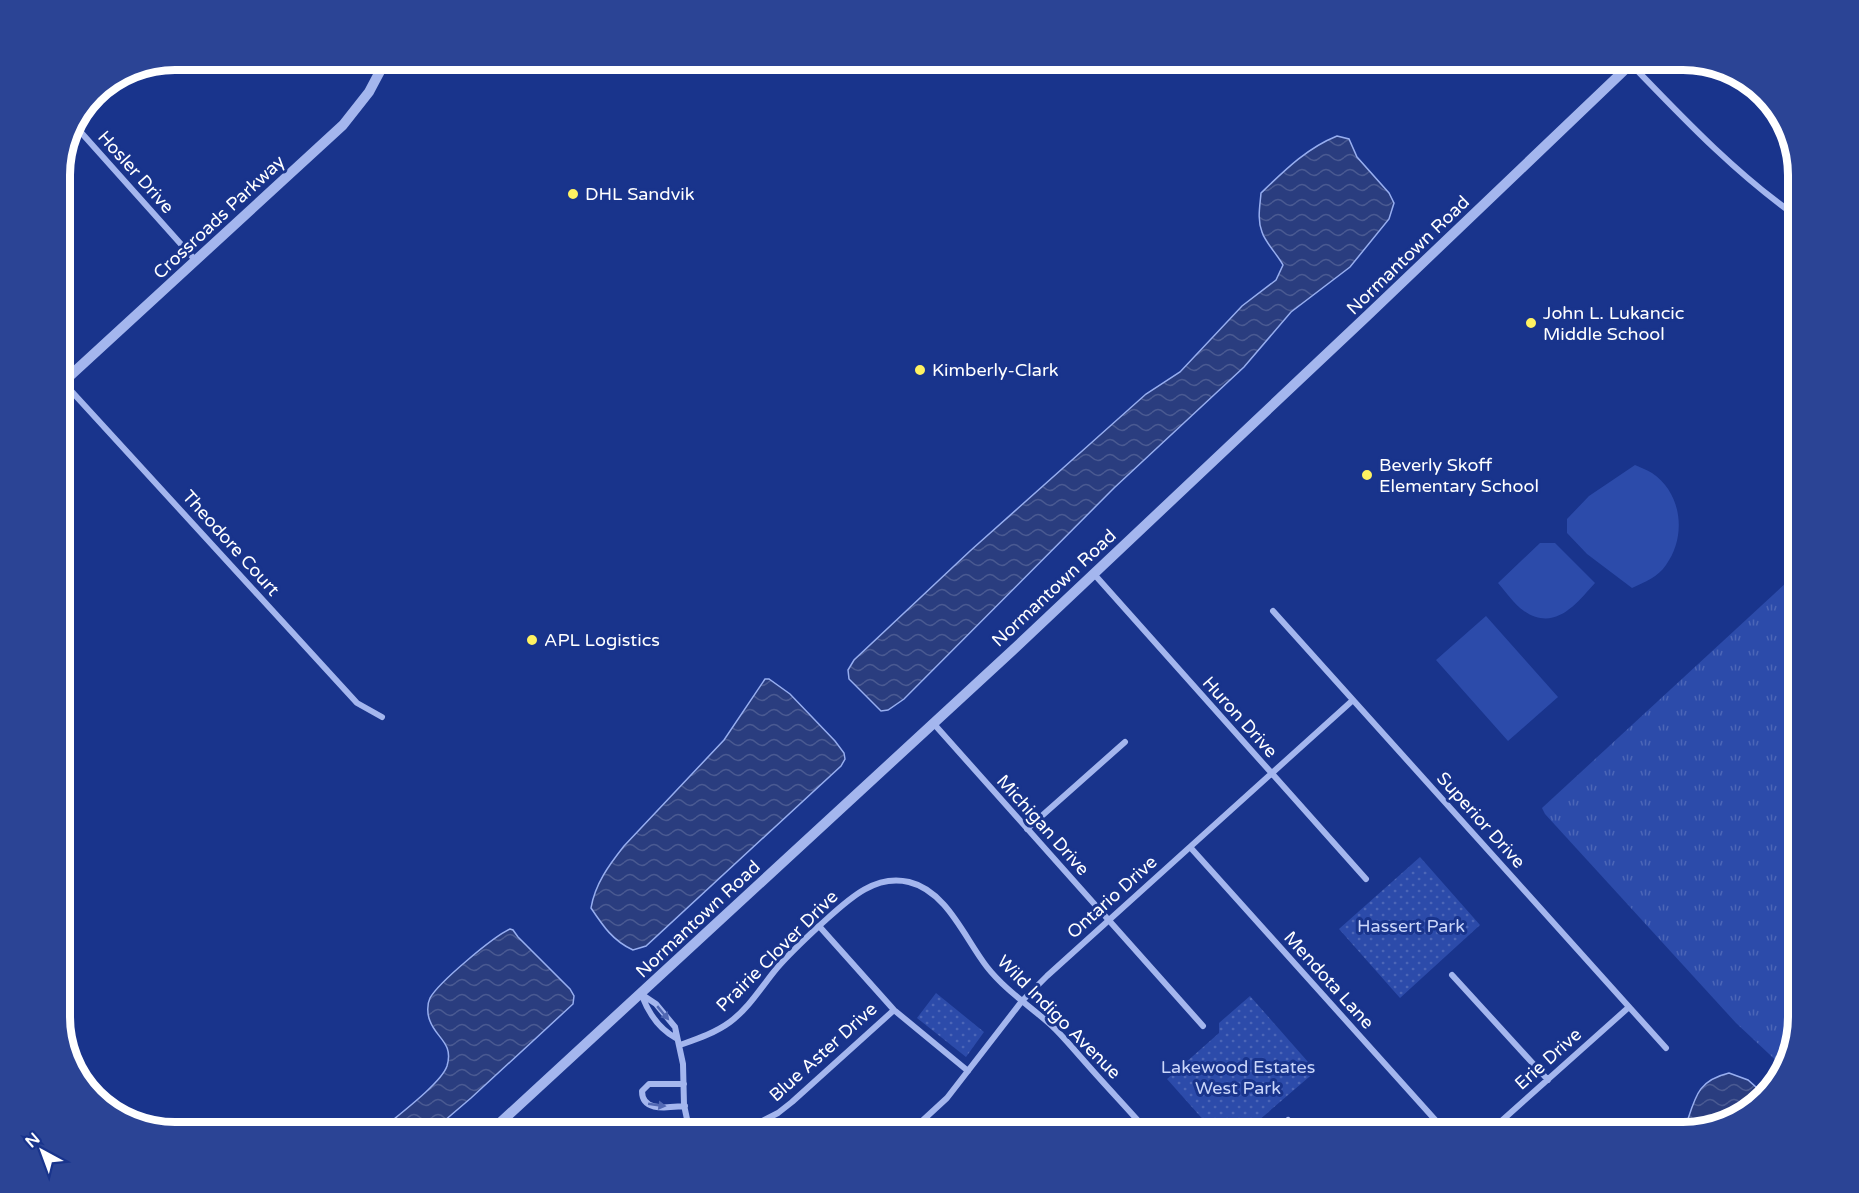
<svg xmlns="http://www.w3.org/2000/svg" width="1859" height="1193" viewBox="0 0 1859 1193" font-family="'Varela Round',sans-serif">
<defs>
<pattern id="grass-tufts" width="24" height="20" patternUnits="userSpaceOnUse" patternTransform="scale(1.5)"><rect width="24" height="20" fill="#2c4baa"/><path d="M3 7l-1-3M5 7V3M7 7l1-3M15 17l-1-3M17 17v-4M19 17l1-3" fill="none" stroke="#4c66b7"/></pattern>
<pattern id="park-dots" width="8" height="8" patternUnits="userSpaceOnUse" patternTransform="scale(1.5)"><rect width="8" height="8" fill="#2c4baa"/><path d="M2 2h.1M6 6h.1" fill="none" stroke="#4c66b7" stroke-width="1.8" stroke-linecap="round"/></pattern>
<pattern id="water-waves" width="16" height="10" patternUnits="userSpaceOnUse" patternTransform="scale(1.5)"><rect width="16" height="10" fill="#2a3d7f"/><path d="M0 5q4-4 8 0t8 0" fill="none" stroke="#4a5a92"/></pattern>
</defs>
<rect width="100%" height="100%" fill="#19348c"/>
<!-- grass -->
<path fill="url(#grass-tufts)" d="M1799,571V1018L1784,1068L1736,1023L1545,814L1542,808Z"/>
<!-- park -->
<path fill="url(#park-dots)" d="M1420,857L1480,925L1400,998L1339,929Z
M936,993L984,1032L966,1057L917,1018Z
M1250,996L1316,1071L1244,1133H1215L1167,1079L1219,1033V1023Z"/>
<!-- pitch -->
<path fill="#2c4baa" d="M1635,465C1640,467 1647,470 1652,473C1682,493 1687,536 1666,565C1658,577 1645,582 1632,588L1587,554L1567,533V519L1589,496Z
M1540,543H1555L1595,583C1576,604 1555,632 1524,611C1514,604 1506,592 1498,583Z
M1486,616L1558,697L1508,741L1436,660Z"/>
<!-- water -->
<path fill="url(#water-waves)" stroke="#97aef0" stroke-width="1.5" d="M1337,136L1349,139L1357,157L1389,193L1394,203L1389,219L1350,267L1291,312L1244,367L1114,488L904,699L888,710L881,711L849,679L848,670L854,660L970,551L1146,394L1180,372L1242,306L1276,280L1283,265C1277,254 1265,242 1262,232C1257,219 1260,206 1261,193C1285,170 1307,148 1337,136Z
M765,679H769L790,694L835,741L844,753L845,759L841,766L646,946L633,950C613,941 603,926 591,908C595,884 609,865 624,846L724,740Z
M510,929L513,930L518,937L570,989L574,996L573,1004L471,1098L430,1133H377C393,1119 441,1084 447,1066C454,1043 436,1038 430,1021C427,1014 427,1004 430,998C439,982 493,937 510,929Z
M1729,1073L1748,1080L1765,1095L1741,1118L1684,1133H1666L1688,1119C1696,1094 1700,1080 1729,1073Z"/>
<g fill="none" stroke-linecap="round" stroke-linejoin="round">
<!-- minor -->
<path stroke="#a4b6ee" stroke-width="6" d="M1032,60L1036,65
M1631,64C1684,119 1736,174 1799,218
M78,129L196,261
M63,382L357,703L382,717
M1094,574L1366,879
M1273,611L1666,1048
M934,724L1203,1026
M1027,829L1125,742
M1190,847L1447,1133
M819,926L894,1010L968,1071
M1452,975L1548,1080
M641,994L656,1004L675,1027L683,1064L684,1105L690,1133
M642,996C649,1014 659,1029 676,1038
M680,1045C697,1039 715,1033 730,1022C749,1008 762,986 777,968C790,953 805,939 819,926C844,904 872,873 909,882C947,891 965,939 987,967C1005,990 1030,1006 1051,1025C1063,1036 1074,1050 1085,1062C1106,1086 1128,1109 1149,1133
M684,1084H649L642,1091C642,1113 669,1107 685,1106
M1288,1120L1299,1133
M739,1133L778,1113L792,1102L894,1010
M909,1133L947,1098L1022,1001L1047,976L1353,700
M1488,1133L1629,1007"/>
<!-- tertiary -->
<path stroke="#a4b6ee" stroke-width="10" d="M60,385L343,125L369,92L386,60
M489,1133L1013,650L1368,315L1635,60"/>
</g>
<!-- one-way arrows -->
<defs><path id="oneway-solid" d="M-6-.8H1V-3.2L6.5 0L1 3.2V.8H-6Z" transform="scale(1.5)"/></defs>
<g fill="#5168b3">
<use href="#oneway-solid" transform="translate(663 1013) rotate(50)"/>
<use href="#oneway-solid" transform="translate(657 1105) rotate(8)"/>
</g>
<!-- markers -->
<g fill="#fff261" stroke="#19348c" stroke-width="2">
<circle cx="573" cy="194" r="6"/>
<circle cx="1531" cy="323" r="6"/>
<circle cx="920" cy="370" r="6"/>
<circle cx="1367" cy="475" r="6"/>
<circle cx="532" cy="640" r="6"/>
</g>
<g text-anchor="middle" dominant-baseline="central" stroke-width="6" stroke-linejoin="round" paint-order="stroke">
<!-- street labels -->
<g font-size="18" fill="#fff" stroke="#19348c">
<text transform="translate(136 172) rotate(48)">Hosler Drive</text>
<text transform="translate(219 217) rotate(-43)">Crossroads Parkway</text>
<text transform="translate(1408 255) rotate(-44)">Normantown Road</text>
<text transform="translate(231 543) rotate(48)">Theodore Court</text>
<text transform="translate(1054 588) rotate(-43)">Normantown Road</text>
<text transform="translate(1240 717) rotate(48)">Huron Drive</text>
<text transform="translate(1481 820) rotate(48)">Superior Drive</text>
<text transform="translate(1043 825) rotate(48)">Michigan Drive</text>
<text transform="translate(1112 897) rotate(-42)">Ontario Drive</text>
<text transform="translate(698 919) rotate(-43)">Normantown Road</text>
<text transform="translate(777 951) rotate(-45)">Prairie Clover Drive</text>
<text transform="translate(1329 980) rotate(48)">Mendota Lane</text>
<text transform="translate(1059 1017) rotate(45)">Wild Indigo Avenue</text>
<text transform="translate(823 1052) rotate(-42)">Blue Aster Drive</text>
<text transform="translate(1548 1059) rotate(-42)">Erie Drive</text>
</g>
<!-- poi labels -->
<g font-size="18" fill="#fff" stroke="#19348c" text-anchor="start">
<text x="585" y="194">DHL Sandvik</text>
<text x="1543" y="313">John L. Lukancic<tspan x="1543" dy="21">Middle School</tspan></text>
<text x="932" y="370">Kimberly-Clark</text>
<text x="1379" y="465">Beverly Skoff<tspan x="1379" dy="21">Elementary School</tspan></text>
<text x="544" y="640">APL Logistics</text>
</g>
<!-- park labels -->
<g font-size="18" fill="#cad6fa" stroke="#19348c">
<text x="1411" y="926">Hassert Park</text>
<text x="1238" y="1067">Lakewood Estates<tspan x="1238" dy="21">West Park</tspan></text>
</g>
</g>
<!-- crop -->
<path d="M0 0H1859V1193H0ZM175 70H1683A105 105 0 0 1 1788 175V1017A105 105 0 0 1 1683 1122H175A105 105 0 0 1 70 1017V175A105 105 0 0 1 175 70Z" fill="#2b4495" fill-rule="evenodd"/>
<path fill="none" stroke="#fff" stroke-width="8" d="M175 70H1683A105 105 0 0 1 1788 175V1017A105 105 0 0 1 1683 1122H175A105 105 0 0 1 70 1017V175A105 105 0 0 1 175 70Z"/>
<!-- north arrow -->
<g transform="translate(42 1151) rotate(319)" stroke="#19348c" stroke-width="4.5" paint-order="stroke">
<path d="M0-4.5L10 22L0 15L-10 22Z" fill="#ffffff"/>
<text y="-9" font-size="16" font-weight="bold" text-anchor="middle" fill="#ffffff">N</text>
</g>
</svg>
